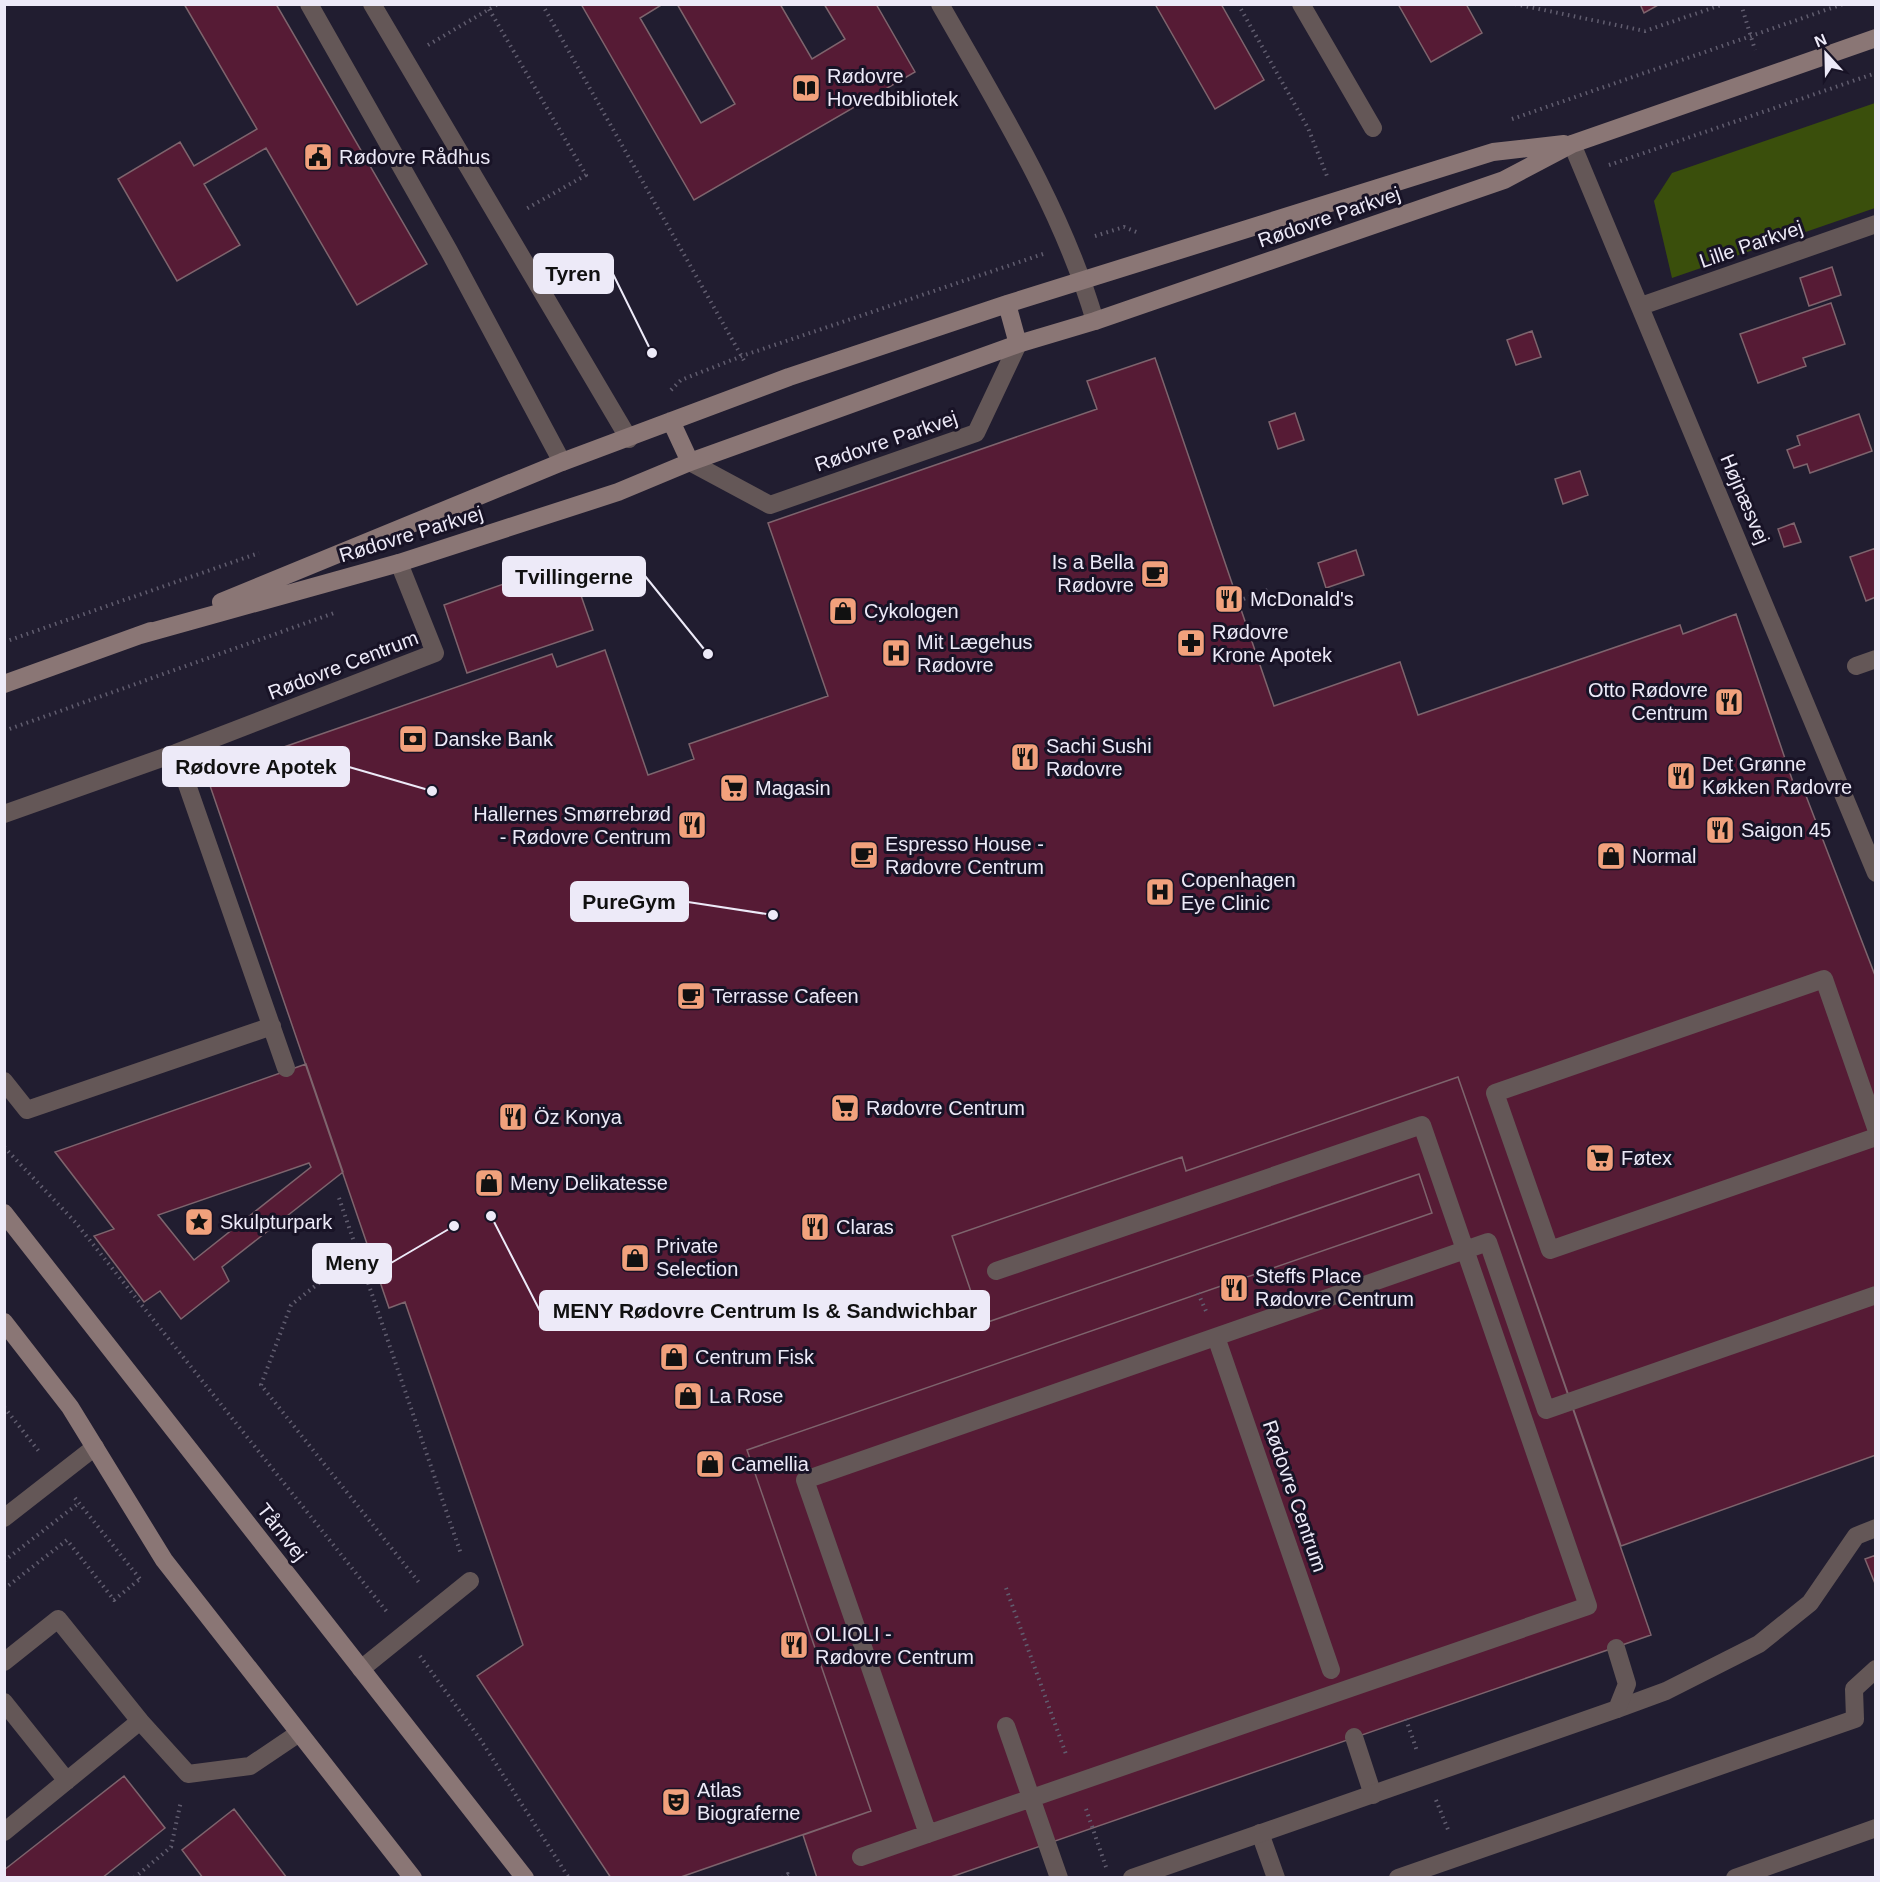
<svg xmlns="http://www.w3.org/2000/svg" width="1880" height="1882" viewBox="0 0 1880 1882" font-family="Helvetica,sans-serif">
<rect width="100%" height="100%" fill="#211d30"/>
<!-- forest -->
<path fill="#3a4f0c" d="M1875,103V208L1672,278L1654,201L1672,173Z"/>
<!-- building -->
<path fill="#561b35" stroke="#7e646d" stroke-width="1.5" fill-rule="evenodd" d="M184,4H276L427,264L357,305L266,148L204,184L240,245L177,281L118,179L180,142L194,166L257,129Z
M581,4H663L640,18L701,123L735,104L677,4H780L812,59L845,39L824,4H876L915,72L694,200Z
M1155,4H1221L1264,80L1215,109Z
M1398,4H1466L1482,33L1431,62Z
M1640,4H1660L1644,13Z
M1832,267L1841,295L1809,306L1800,278Z
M1831,303L1845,344L1803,358L1806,366L1758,383L1740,334Z
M1532,331L1541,357L1516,365L1507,340Z
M1155,358L1274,706L1400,662L1418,715L1680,625L1683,634L1736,614L1796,791L1803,788L1876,978V1455L1621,1546L1458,1077L1186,1171L1182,1157L952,1236L982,1324L1419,1174L1432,1213L747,1450L871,1811L678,1878H611L477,1676L523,1645L405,1302L389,1308L206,774L552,654L557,667L605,650L648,775L694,759L689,744L828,696L768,523L1097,409L1087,381Z
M1295,413L1304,440L1278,449L1269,422Z
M1859,414L1872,451L1810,473L1807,464L1794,468L1787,450L1800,445L1797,436Z
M1580,471L1588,495L1563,504L1555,479Z
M1794,523L1801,542L1784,547L1778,529Z
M1876,548V597L1866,601L1850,557Z
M1356,550L1364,575L1326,588L1318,563Z
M569,561L593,630L467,673L444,605Z
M306,1064L343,1172L222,1267L229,1281L181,1319L160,1291L144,1302L94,1236L114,1229L55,1152ZM309,1163L311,1167L194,1260L158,1215Z
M1458,1077L1651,1635L948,1878H817L803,1835L871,1811L747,1450L1432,1213L1419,1174L982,1324L952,1236L1182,1157L1186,1171Z
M1876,1555V1586L1865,1559Z
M124,1776L165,1828L102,1878H4V1870Z
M234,1809L287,1878H203L182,1850Z"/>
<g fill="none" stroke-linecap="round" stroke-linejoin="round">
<!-- path -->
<path stroke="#615d6f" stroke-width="4" stroke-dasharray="1.5 4.5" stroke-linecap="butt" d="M486,4L586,175L526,209
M542,4L746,364
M1238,4L1308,128L1327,176
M1515,4L1645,31L1724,4
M1741,4L1755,50
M428,45L498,4
M1512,119L1843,4
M1609,165L1876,73
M1095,236L1124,227L1139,233
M671,390L681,380L742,356L1043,254
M1238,601L1271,589
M4,642L259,553
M4,731L334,613
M4,1147L76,1223L387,1612
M339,1198L461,1554
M357,1253L291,1305L261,1385L421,1585
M1198,1293L1206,1311
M4,1407L41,1454
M75,1498L140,1579
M4,1561L79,1503
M1006,1588L1067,1757
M4,1589L67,1540L114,1600L140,1579
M420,1656L480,1739L569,1878
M1406,1719L1417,1751
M1436,1800L1449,1832
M1086,1809L1106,1867
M134,1878L171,1847L181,1801
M782,1878L788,1874L790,1878"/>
<!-- lane -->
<path stroke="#645757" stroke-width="18" d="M309,4L449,251L562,462
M372,4L629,439
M690,462L770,505L976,433L1018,344
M176,753L286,1068
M4,814L176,753L435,653L399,563
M4,1081L27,1110L272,1026
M1876,1128L1824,979L1495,1093L1550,1250L1876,1137
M1216,1337L1331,1670
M4,1662L58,1619L140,1721
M361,1669L470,1581
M4,1702L67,1781
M1617,1709L1666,1691L1759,1644L1810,1603L1856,1536L1876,1528
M1006,1726L1059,1878
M1354,1737L1373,1795
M4,1832L140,1721L188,1774L250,1766L299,1733
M1260,1833L1276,1878
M928,1834L805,1480L1488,1242L1546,1410L1876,1295
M861,1857L1588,1606L1422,1125L996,1271
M1398,1878L1855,1719L1854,1689L1876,1669
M1735,1878L1876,1828"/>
<!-- street -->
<path stroke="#645757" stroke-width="18" d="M940,4C998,106 1062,208 1095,321
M1301,4L1373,128
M1572,144L1876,873
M1641,306L1876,224
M1856,666L1876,659
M4,1518L95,1447
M1132,1878L1617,1709L1627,1684L1616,1648"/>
<!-- secondary -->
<path stroke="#8a7675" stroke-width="18" d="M1007,304L1018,344
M671,421L690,462
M221,602L562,462L789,377L1007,304L1493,152L1564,144
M140,635L399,563L618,492L690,462L1018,344L1095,321L1504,180L1572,144L1876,38
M4,684L151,631
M4,1213L525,1878
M4,1322L70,1407L164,1560L413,1878"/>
</g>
<!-- icons -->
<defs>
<g id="library-square" transform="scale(1.5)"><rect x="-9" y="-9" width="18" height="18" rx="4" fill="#f1a17c" stroke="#181326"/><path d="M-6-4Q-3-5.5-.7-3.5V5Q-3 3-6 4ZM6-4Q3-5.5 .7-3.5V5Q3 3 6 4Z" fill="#111"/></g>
<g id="civic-square" transform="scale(1.5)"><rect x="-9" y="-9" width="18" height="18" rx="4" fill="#f1a17c" stroke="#181326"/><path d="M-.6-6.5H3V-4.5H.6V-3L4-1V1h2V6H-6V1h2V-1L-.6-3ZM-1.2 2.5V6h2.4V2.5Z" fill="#111"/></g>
<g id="cafe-square" transform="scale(1.5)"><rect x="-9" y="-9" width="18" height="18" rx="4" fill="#f1a17c" stroke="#181326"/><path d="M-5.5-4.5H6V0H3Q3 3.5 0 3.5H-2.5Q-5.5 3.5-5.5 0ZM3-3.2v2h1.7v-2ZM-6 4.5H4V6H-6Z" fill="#111"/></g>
<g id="restaurant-square" transform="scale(1.5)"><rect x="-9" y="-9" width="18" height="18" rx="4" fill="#f1a17c" stroke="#181326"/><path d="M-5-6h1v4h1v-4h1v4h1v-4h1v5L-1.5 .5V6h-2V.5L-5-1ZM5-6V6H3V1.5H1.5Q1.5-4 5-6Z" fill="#111"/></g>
<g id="shop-square" transform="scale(1.5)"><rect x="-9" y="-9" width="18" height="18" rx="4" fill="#f1a17c" stroke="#181326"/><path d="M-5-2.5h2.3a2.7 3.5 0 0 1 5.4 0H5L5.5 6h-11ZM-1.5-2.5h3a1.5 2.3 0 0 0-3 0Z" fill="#111"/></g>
<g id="pharmacy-square" transform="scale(1.5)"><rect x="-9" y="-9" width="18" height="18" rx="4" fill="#f1a17c" stroke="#181326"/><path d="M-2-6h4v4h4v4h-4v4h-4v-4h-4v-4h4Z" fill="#111"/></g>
<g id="hospital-square" transform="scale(1.5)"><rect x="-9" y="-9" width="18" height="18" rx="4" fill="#f1a17c" stroke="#181326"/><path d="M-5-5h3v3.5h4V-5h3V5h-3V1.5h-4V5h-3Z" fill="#111"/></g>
<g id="bank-square" transform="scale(1.5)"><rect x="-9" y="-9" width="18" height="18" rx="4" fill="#f1a17c" stroke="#181326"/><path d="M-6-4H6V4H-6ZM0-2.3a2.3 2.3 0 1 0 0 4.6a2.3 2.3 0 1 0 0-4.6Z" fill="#111"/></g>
<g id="supermarket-square" transform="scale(1.5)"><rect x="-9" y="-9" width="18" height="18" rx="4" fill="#f1a17c" stroke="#181326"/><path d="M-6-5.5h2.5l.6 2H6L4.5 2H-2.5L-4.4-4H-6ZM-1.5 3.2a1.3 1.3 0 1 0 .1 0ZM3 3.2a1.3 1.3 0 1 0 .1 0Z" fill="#111"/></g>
<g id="sight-square" transform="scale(1.5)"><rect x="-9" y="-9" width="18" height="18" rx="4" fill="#f1a17c" stroke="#181326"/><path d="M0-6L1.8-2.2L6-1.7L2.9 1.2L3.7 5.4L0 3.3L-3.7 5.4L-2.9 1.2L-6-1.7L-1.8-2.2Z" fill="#111"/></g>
<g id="theatre-square" transform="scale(1.5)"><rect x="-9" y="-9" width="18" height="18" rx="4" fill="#f1a17c" stroke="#181326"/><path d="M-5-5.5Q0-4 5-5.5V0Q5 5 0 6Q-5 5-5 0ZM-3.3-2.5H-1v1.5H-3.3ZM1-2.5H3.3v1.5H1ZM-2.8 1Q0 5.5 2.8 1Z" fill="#111"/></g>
</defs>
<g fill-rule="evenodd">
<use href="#library-square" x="806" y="88"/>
<use href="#civic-square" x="318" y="157"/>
<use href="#cafe-square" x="1155" y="574"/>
<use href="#restaurant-square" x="1229" y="599"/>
<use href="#shop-square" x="843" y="611"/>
<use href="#pharmacy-square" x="1191" y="643"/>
<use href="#hospital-square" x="896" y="653"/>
<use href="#restaurant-square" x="1729" y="702"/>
<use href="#bank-square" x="413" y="739"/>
<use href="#restaurant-square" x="1025" y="757"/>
<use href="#restaurant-square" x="1681" y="776"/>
<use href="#supermarket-square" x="734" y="788"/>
<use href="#restaurant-square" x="692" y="825"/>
<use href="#restaurant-square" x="1720" y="830"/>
<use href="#cafe-square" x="864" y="855"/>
<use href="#shop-square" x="1611" y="856"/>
<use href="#hospital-square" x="1160" y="892"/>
<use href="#cafe-square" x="691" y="996"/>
<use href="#supermarket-square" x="845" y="1108"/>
<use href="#restaurant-square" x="513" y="1117"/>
<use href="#supermarket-square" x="1600" y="1158"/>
<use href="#shop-square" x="489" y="1183"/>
<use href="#sight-square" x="199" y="1222"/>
<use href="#restaurant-square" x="815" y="1227"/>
<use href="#shop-square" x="635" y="1258"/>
<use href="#restaurant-square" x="1234" y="1288"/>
<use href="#shop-square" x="674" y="1357"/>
<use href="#shop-square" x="688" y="1396"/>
<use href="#shop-square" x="710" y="1464"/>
<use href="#restaurant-square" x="794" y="1645"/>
<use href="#theatre-square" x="676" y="1802"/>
</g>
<g text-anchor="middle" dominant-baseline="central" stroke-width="6" stroke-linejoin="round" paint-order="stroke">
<!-- poi labels -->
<g font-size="20" fill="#edeaf8" stroke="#181326" text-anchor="start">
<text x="827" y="76">Rødovre<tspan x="827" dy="23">Hovedbibliotek</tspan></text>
<text x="339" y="157">Rødovre Rådhus</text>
<text x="1134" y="562" text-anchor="end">Is a Bella<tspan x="1134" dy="23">Rødovre</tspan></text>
<text x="1250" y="599">McDonald's</text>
<text x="864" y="611">Cykologen</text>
<text x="1212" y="632">Rødovre<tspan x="1212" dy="23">Krone Apotek</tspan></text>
<text x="917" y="642">Mit Lægehus<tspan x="917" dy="23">Rødovre</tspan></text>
<text x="1708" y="690" text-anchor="end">Otto Rødovre<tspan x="1708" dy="23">Centrum</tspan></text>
<text x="434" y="739">Danske Bank</text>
<text x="1046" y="746">Sachi Sushi<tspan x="1046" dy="23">Rødovre</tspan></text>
<text x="1702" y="764">Det Grønne<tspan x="1702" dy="23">Køkken Rødovre</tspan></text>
<text x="755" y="788">Magasin</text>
<text x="671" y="814" text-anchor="end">Hallernes Smørrebrød<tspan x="671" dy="23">- Rødovre Centrum</tspan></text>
<text x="1741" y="830">Saigon 45</text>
<text x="885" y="844">Espresso House -<tspan x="885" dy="23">Rødovre Centrum</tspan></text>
<text x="1632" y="856">Normal</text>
<text x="1181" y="880">Copenhagen<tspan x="1181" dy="23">Eye Clinic</tspan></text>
<text x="712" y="996">Terrasse Cafeen</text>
<text x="866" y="1108">Rødovre Centrum</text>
<text x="534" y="1117">Öz Konya</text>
<text x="1621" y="1158">Føtex</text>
<text x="510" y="1183">Meny Delikatesse</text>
<text x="220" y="1222">Skulpturpark</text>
<text x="836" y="1227">Claras</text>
<text x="656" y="1246">Private<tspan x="656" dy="23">Selection</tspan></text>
<text x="1255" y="1276">Steffs Place<tspan x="1255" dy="23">Rødovre Centrum</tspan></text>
<text x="695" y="1357">Centrum Fisk</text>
<text x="709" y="1396">La Rose</text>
<text x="731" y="1464">Camellia</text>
<text x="815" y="1634">OLIOLI -<tspan x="815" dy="23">Rødovre Centrum</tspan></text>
<text x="697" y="1790">Atlas<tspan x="697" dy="23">Biograferne</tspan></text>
</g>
<!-- street labels -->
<g font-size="20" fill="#edeaf8" stroke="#181326">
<text transform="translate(1329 217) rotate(-19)">Rødovre Parkvej</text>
<text transform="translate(1751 244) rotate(-19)">Lille Parkvej</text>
<text transform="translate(886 441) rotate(-19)">Rødovre Parkvej</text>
<text transform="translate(1745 499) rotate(67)">Højnæsvej</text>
<text transform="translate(411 534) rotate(-17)">Rødovre Parkvej</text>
<text transform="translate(343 665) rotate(-21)">Rødovre Centrum</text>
<text transform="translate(1295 1496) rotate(71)">Rødovre Centrum</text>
<text transform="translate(282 1532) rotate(52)">Tårnvej</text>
</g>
</g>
<!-- callouts -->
<path fill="none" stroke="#edeaf8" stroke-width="2" d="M652 353L613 274M708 654L645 576M432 791L349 767M773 915L688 902M454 1226L391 1263M491 1216L540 1311"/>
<g fill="#edeaf8" stroke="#181326" stroke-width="2">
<circle cx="652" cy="353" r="6"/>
<circle cx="708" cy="654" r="6"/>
<circle cx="432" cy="791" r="6"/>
<circle cx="773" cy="915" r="6"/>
<circle cx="454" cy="1226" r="6"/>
<circle cx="491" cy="1216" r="6"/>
</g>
<g fill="#edeaf8" stroke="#edeaf8" stroke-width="2">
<rect x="534" y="254" width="79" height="39" rx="6"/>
<rect x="503" y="557" width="142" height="39" rx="6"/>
<rect x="163" y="747" width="186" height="39" rx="6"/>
<rect x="571" y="882" width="117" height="39" rx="6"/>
<rect x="313" y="1244" width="78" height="39" rx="6"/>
<rect x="540" y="1291" width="449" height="39" rx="6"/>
</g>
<g font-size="21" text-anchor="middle" font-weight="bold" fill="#111">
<text x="573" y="281">Tyren</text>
<text x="574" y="584">Tvillingerne</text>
<text x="256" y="774">Rødovre Apotek</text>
<text x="629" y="909">PureGym</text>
<text x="352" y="1270">Meny</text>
<text x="765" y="1318">MENY Rødovre Centrum Is &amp; Sandwichbar</text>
</g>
<!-- border -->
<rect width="1880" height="1882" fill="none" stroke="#edeaf8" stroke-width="12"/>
<!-- north arrow -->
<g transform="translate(1826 54) rotate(338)" stroke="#181326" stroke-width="4.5" paint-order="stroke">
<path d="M0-4.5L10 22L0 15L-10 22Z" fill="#edeaf8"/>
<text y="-9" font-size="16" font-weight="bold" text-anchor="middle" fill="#edeaf8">N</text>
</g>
</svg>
